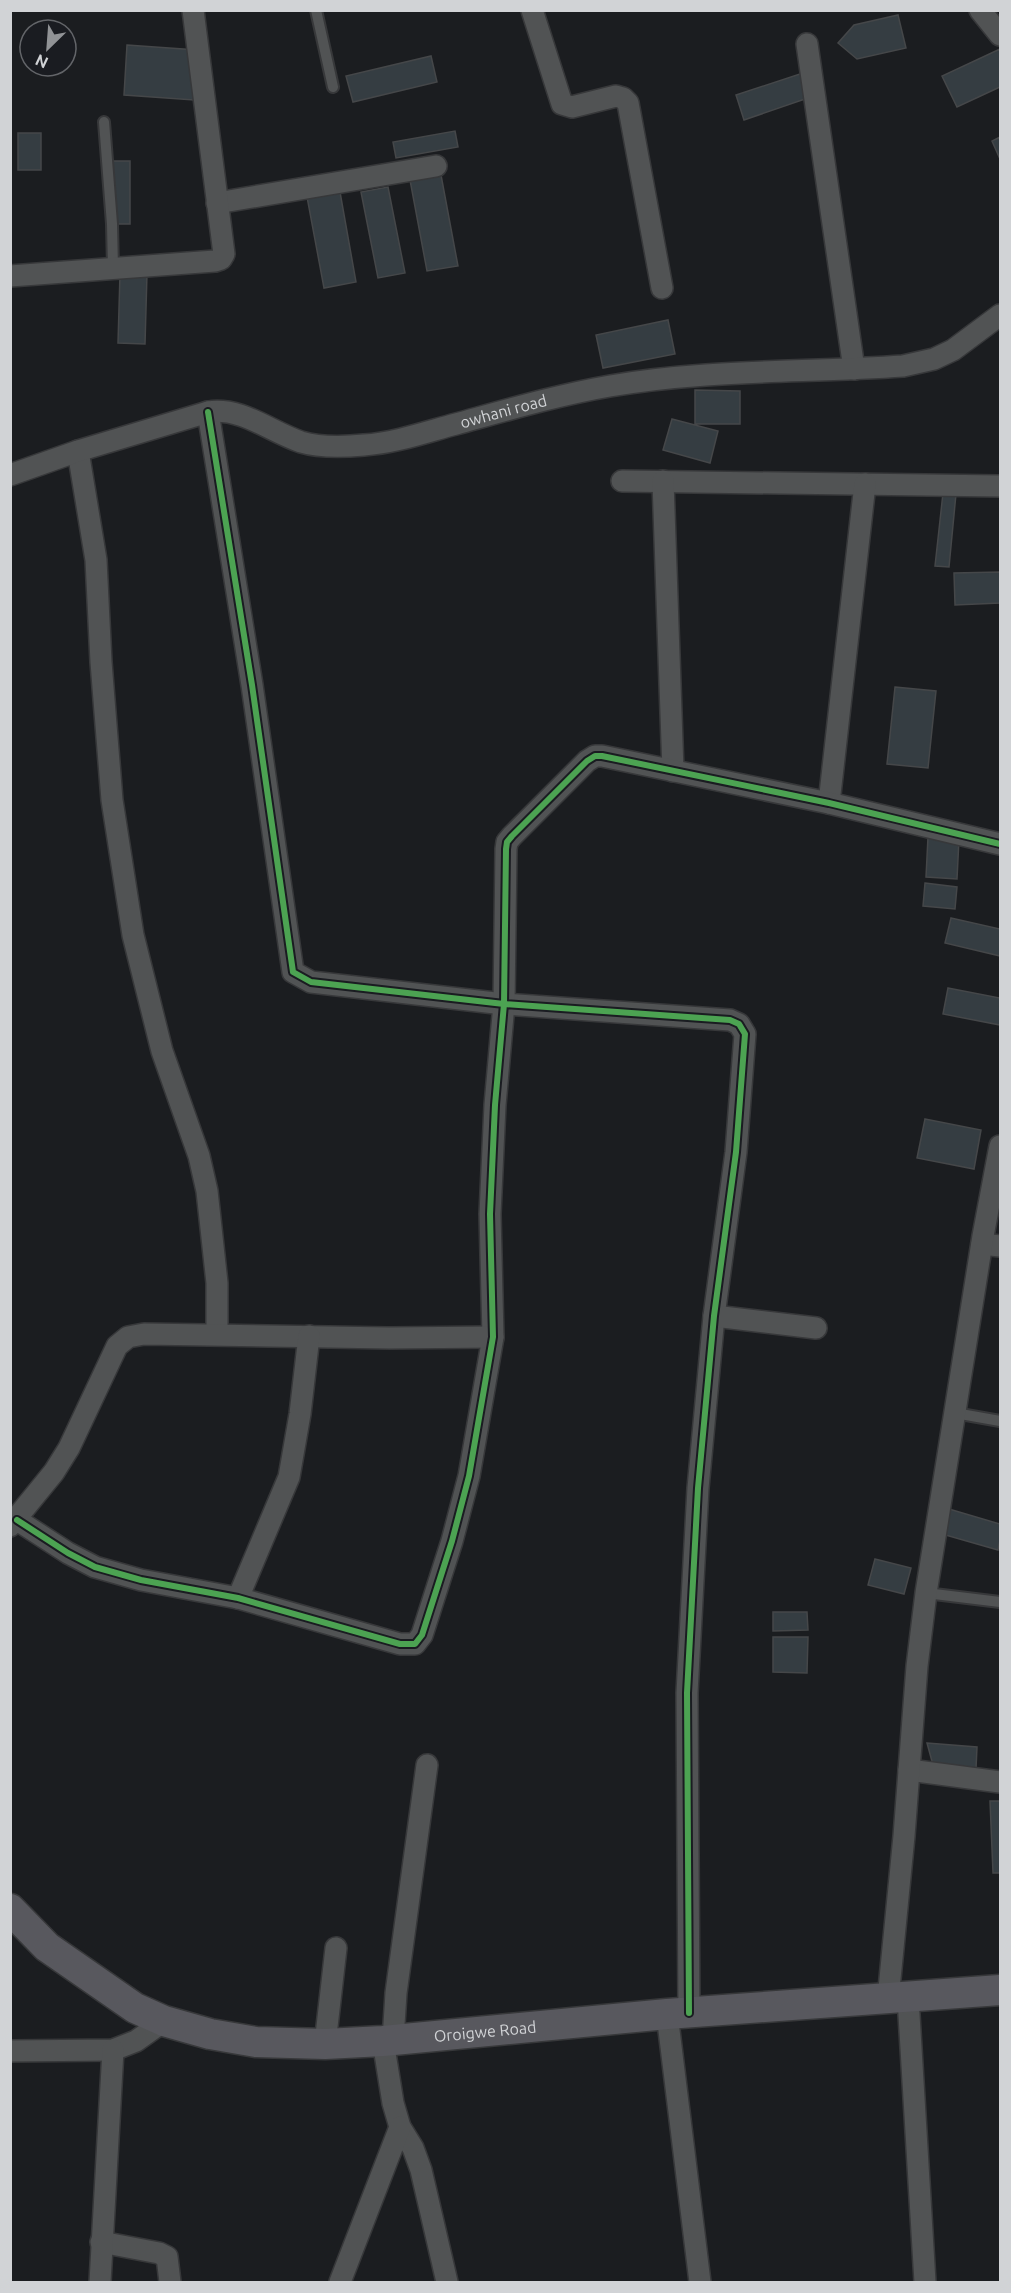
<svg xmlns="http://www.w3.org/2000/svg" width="1011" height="2293" viewBox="0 0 1011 2293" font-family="Ubuntu,sans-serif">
<rect width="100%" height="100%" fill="#1b1d20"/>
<!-- building -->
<path fill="#353d42" stroke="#454749" stroke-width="1.5" d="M898,15L906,48L857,59L838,43L854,25Z
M127,45L197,50L194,100L124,95Z
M1000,49V87L957,107L942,76Z
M431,56L437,82L353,102L346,76Z
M806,72L808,98L744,120L736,95Z
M455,131L458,147L396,158L393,142Z
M18,133H41V170H18Z
M1000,137V159L992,141Z
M111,161H130V224H112Z
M441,175L458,266L427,271L410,180Z
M388,187L405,273L378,278L361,192Z
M340,192L356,282L324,288L307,197Z
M120,274H147L145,344L118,343Z
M668,320L675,354L603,368L596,335Z
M695,390L740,391V424H695Z
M672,419L718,431L710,463L663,450Z
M943,493L956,494L949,567L935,566Z
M1000,572V603L955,605L954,573Z
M895,687L936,691L928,768L887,764Z
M928,837L959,839L957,879L926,877Z
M925,883L957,887L955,909L923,906Z
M951,918L1000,929V956L945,943Z
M948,988L1000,998V1025L943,1014Z
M925,1119L981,1130L974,1169L917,1158Z
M949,1509L1000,1524V1540L998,1550L942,1534Z
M875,1559L911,1568L904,1594L868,1585Z
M773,1612H807L808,1630L773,1631Z
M773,1637H808L807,1673L773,1672Z
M927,1743L977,1747L976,1769L933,1765Z
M990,1801H1000V1873H993Z"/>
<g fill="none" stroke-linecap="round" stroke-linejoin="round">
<!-- lane casing -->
<g stroke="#37383a" stroke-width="14">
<path id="lane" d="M316,10L333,87
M104,122L112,224L113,268
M955,1413L1000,1421
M926,1593L1000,1602"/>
</g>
<!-- street casing -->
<g stroke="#37383a" stroke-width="24">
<g id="street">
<path d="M532,10L562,104L572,107L616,96L623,98L628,103L662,288"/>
<path d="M980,10L1000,35"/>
<path d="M807,44L854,369"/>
<path d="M217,203L436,166"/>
<path d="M10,276L215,261L221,259L224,254L193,10"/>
<path d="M208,412L252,685L293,972L311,982L504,1004L730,1020L739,1024L745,1034L736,1152L714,1316L698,1488L687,1693L689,2013"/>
<path d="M78,451L96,560L101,662L112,800L133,935L162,1051L199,1156L207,1191L217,1283V1333"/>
<path id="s1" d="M10,475L78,451L208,412C242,407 269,431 301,442C321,448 343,447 364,445C395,443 426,432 456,424C507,410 558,395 610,386C707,369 805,373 903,366L934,359L953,350L1000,315"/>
<path d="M622,481L1000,486"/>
<path d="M663,481L673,771"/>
<path d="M829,803L865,484"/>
<path d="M982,1244L1000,1246"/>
<path d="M714,1316L816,1328"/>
<path d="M17,1520L68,1553L95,1567L141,1580L238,1598L400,1644H415L422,1635L452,1541L469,1476L493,1337L490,1214L495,1105L504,1004L506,849L507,842L512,836L587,761L595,756H602L829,803L1000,844"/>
<path d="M10,1526L54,1472L69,1448L117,1346L128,1337L144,1334L389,1338L493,1337"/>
<path d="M238,1598L289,1477L300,1414L309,1336"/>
<path d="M909,1770L1000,1782"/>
<path d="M908,1998L925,2282"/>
<path d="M888,1999L904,1836L917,1666L926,1593L983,1236L1000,1146"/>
<path d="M667,2014L700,2282"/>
<path d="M393,2040L396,1993L427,1765"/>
<path d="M383,2041L393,2103L400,2127L413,2148L421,2170L447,2282"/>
<path d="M325,2044L336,1948"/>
<path d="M10,2051L113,2050L136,2041L164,2021"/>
<path d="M101,2242L159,2253L167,2257L170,2282"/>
<path d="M100,2282L113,2050"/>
<path d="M340,2282L400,2127"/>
</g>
</g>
<!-- secondary casing -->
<g stroke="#37383a" stroke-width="33">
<g id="secondary">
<path id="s2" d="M10,1909L47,1947L135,2008L164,2021L210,2034L256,2042L325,2044L383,2041L667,2014L1000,1990"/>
</g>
</g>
<!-- lane -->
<use href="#lane" stroke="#515354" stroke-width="10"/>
<!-- street -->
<use href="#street" stroke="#515354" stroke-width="21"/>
<!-- secondary -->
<use href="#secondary" stroke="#58585e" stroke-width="30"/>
<!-- cycleway casing -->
<g stroke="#1a1c21" stroke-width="10">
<path id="cycleway" d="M208,412L252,685L293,972L311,982L504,1004L730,1020L739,1024L745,1034L736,1152L714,1316L698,1488L687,1693L689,2013
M17,1520L68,1553L95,1567L141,1580L238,1598L400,1644H415L422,1635L452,1541L469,1476L493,1337L490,1214L495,1105L504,1004L506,849L507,842L512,836L587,761L595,756H602L829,803L1000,844"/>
</g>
<!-- cycleway -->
<use href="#cycleway" stroke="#4ca352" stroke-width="6"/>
</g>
<g text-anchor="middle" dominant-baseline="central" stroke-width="4.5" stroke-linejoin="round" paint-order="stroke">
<!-- street labels -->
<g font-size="16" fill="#d1d3d6" stroke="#1a1c21">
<text stroke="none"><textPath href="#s1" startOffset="514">owhani road</textPath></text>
<text stroke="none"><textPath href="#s2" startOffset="516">Oroigwe Road</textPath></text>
</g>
</g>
<!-- border -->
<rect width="1011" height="2293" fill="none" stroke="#d1d3d6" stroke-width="24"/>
<!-- north arrow -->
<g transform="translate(48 48) rotate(205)"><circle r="28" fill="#1a1c21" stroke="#636569" stroke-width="1.5"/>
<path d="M0-4.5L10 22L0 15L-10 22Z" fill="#919396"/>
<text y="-9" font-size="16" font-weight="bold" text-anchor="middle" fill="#d1d3d6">N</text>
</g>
</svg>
